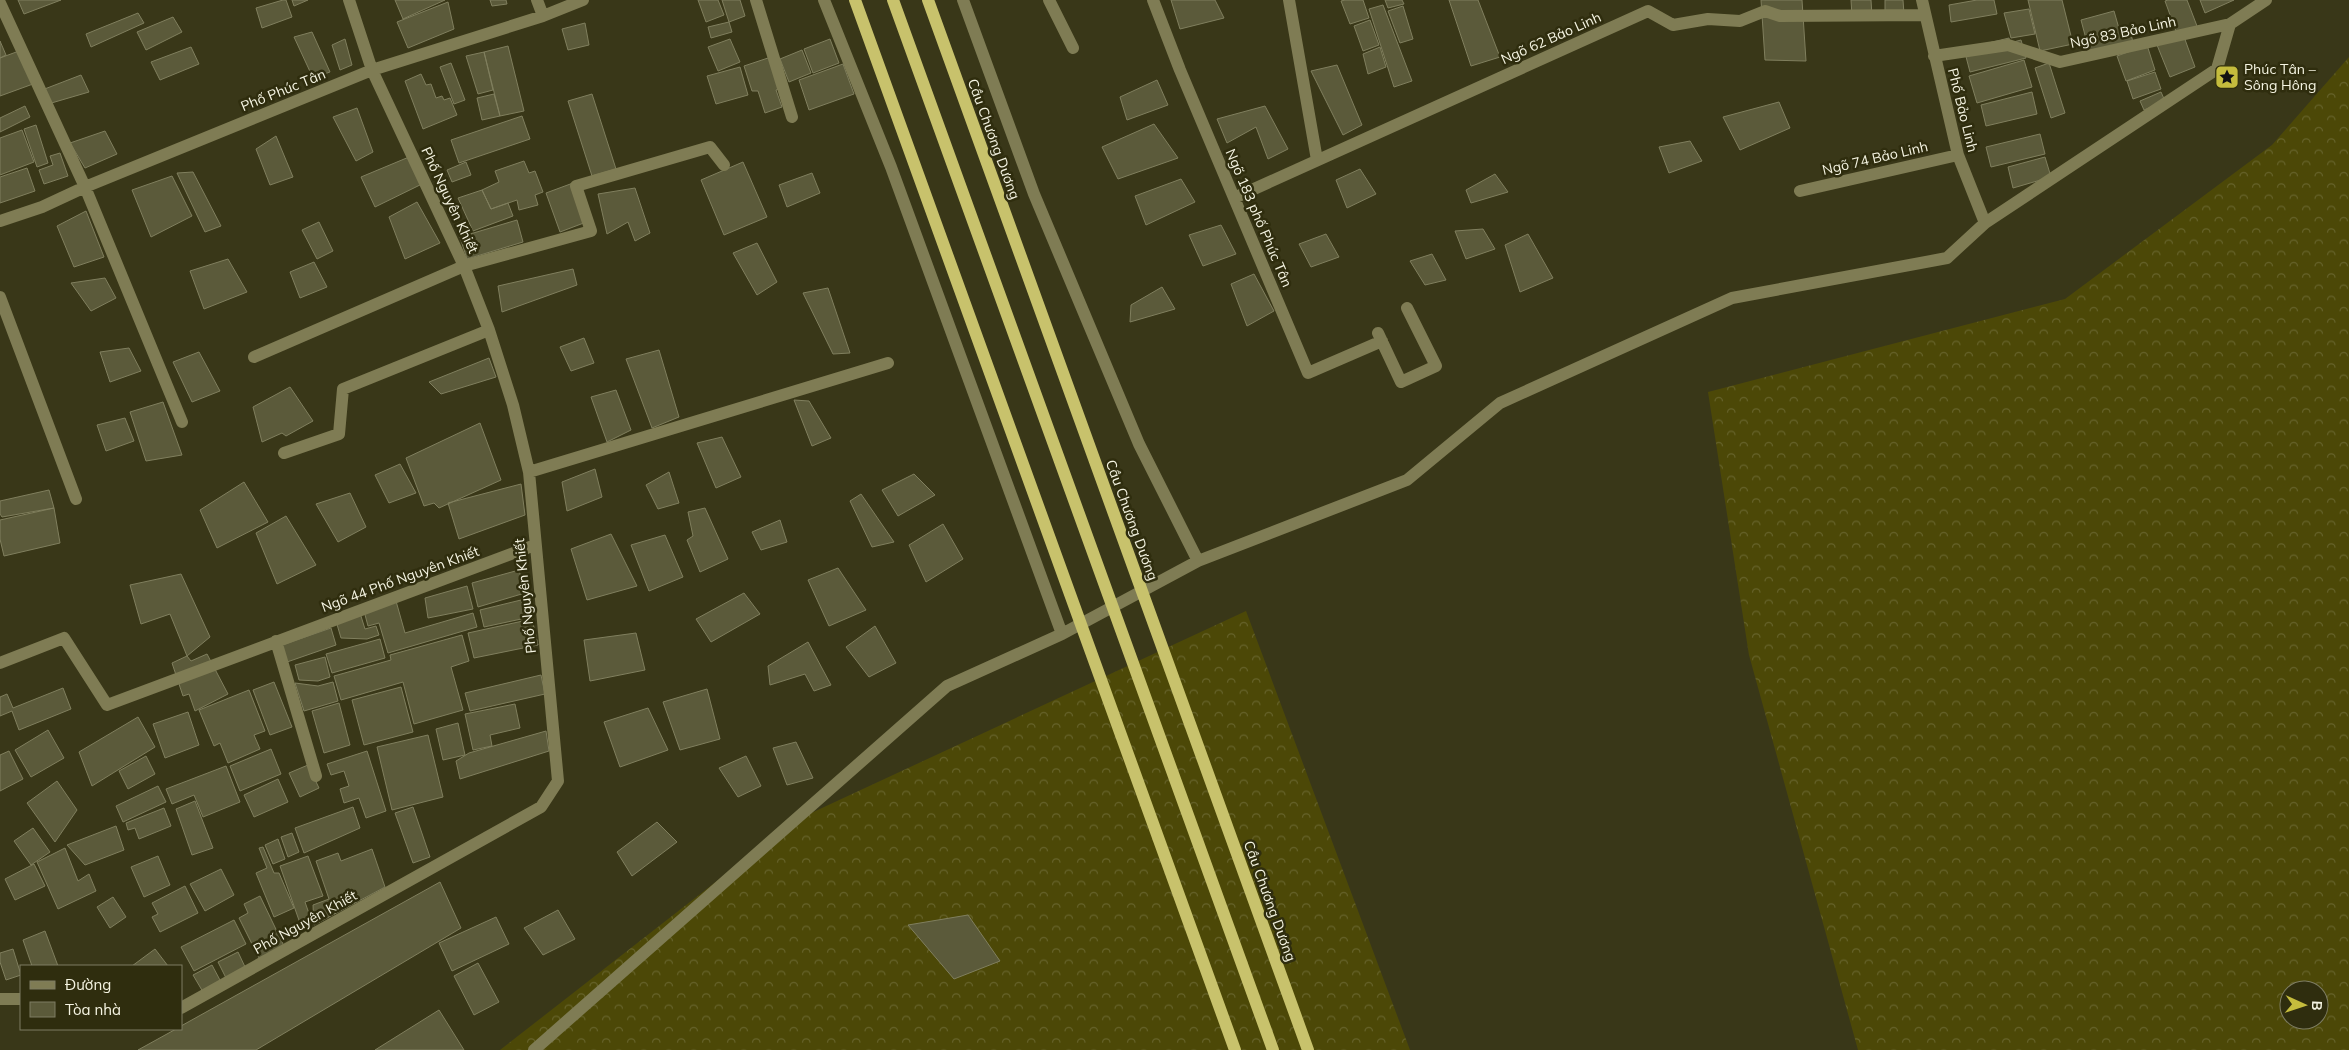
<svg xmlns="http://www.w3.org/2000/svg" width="2349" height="1050" viewBox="0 0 2349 1050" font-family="Mulish,sans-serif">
<defs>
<pattern id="forest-crowns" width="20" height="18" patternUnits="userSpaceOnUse" patternTransform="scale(1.25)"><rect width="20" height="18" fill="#4c4807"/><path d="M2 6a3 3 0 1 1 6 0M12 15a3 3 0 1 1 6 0" fill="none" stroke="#66632b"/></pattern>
</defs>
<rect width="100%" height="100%" fill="#393718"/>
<!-- forest -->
<path fill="url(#forest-crowns)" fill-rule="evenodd" d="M2349,57V1050H1858L1749,655L1708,392L2065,299L2272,145ZM2289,990H2319V1020H2289Z
M1246,611L1410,1050H500L794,821Z"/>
<!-- building -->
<path fill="#5b5a3a" stroke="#807f5e" d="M18,0H61L24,14Z
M283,0H286L292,17L262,28L256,8Z
M292,0H308L294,6Z
M395,0H445L403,19Z
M490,0H506L507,4L492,6Z
M698,0H718L724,15L706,22Z
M722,0H740L745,16L729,22Z
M1171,0H1215L1224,18L1180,29Z
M1345,0H1363L1369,18L1350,24L1341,1Z
M1385,0H1402L1404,4L1388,8Z
M1449,0H1478L1500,57L1471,66Z
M1761,0H1802L1806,61L1765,60Z
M1851,0H1871L1872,16H1852Z
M1885,0H1903L1904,14L1885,16Z
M1977,0H1994L1997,14L1951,22L1949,5Z
M2028,0H2062L2073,44L2040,51Z
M2168,0H2187L2197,26L2177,34L2165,1Z
M2200,0H2234L2205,13Z
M448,2L454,29L408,48L397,22Z
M1383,5L1412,81L1394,87L1369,9Z
M1403,6L1413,39L1400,43L1388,11Z
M2029,9L2035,34L2011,38L2004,13Z
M2114,11L2120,32L2130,29L2133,43L2090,54L2081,20Z
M138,13L144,23L91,47L86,34Z
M173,17L182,32L146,50L137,32Z
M1370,20L1379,45L1363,51L1354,26Z
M729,22L732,32L711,38L708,27Z
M585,23L589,45L568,50L562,29Z
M312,32L330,72L313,78L294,37Z
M2183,34L2195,67L2170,77L2157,45Z
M2009,38L2010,43L2021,40L2026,58L1970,72L1964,49Z
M345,39L352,65L340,70L332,45Z
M730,39L740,62L718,71L708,47Z
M830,39L839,63L813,73L804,49Z
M0,41L6,55L0,58Z
M2147,45L2155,70L2126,81L2117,56Z
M508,46L524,111L500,116L484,52Z
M191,47L199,64L160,80L151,62Z
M1380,47L1386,67L1368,74L1363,54Z
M802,50L811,73L789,82L780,59Z
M19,51L33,84L0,96V58Z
M484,52L493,90L478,94L466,56Z
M774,56L784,87L776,90L782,107L765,113L758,91H752L744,66Z
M2024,60L2032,87L1977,103L1969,76Z
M451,63L465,100L454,104L440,67Z
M2049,63L2065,113L2051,118L2035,68Z
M843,64L854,94L809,110L799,80Z
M1337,65L1362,125L1343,135L1311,71Z
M740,67L748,95L716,104L707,76Z
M2155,72L2161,89L2133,99L2127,81Z
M421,74L426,85L431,84L436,98L442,96L444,100L450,98L457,115L423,129L405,81Z
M81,75L89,92L48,104L42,90Z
M1157,80L1168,105L1127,120L1120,97Z
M2032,92L2037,114L1986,126L1981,105Z
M2161,92L2165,101L2144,110L2140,101Z
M494,94L500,116L482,120L477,98Z
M592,94L616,169L592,176L568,101Z
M1779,102L1790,128L1740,150L1723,117Z
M25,106L30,117L0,132V118Z
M1265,106L1288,149L1268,159L1256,127L1227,143L1217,119Z
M357,108L373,152L356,161L333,117Z
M522,116L530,139L459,163L451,140Z
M1154,124L1178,158L1118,179L1102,147Z
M36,125L48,163L37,167L24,129Z
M22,130L34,162L0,175V138Z
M105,131L117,154L85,168L70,143Z
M2040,134L2045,154L1991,167L1986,147Z
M276,136L293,177L270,185L256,149Z
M1690,141L1702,161L1669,173L1659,147Z
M60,153L68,176L44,184L39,170L53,165L50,156Z
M409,157L424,183L375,207L361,177Z
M2045,157L2051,177L2013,188L2008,167Z
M524,161L529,173L535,171L543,192L535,195L538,205L519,210L517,200L491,209L482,190L499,182L495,171Z
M466,162L471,175L452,182L447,170Z
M743,162L767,217L724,235L701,180Z
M27,168L35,191L0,203V177Z
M1360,169L1376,194L1347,208L1336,180Z
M193,172L221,226L205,232L177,173Z
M812,173L820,193L787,207L779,185Z
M1495,174L1508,192L1471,203L1466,190Z
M172,176L192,216L151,237L132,190Z
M1181,179L1195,202L1146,225L1135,196Z
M573,183L589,221L560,232L546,193Z
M635,188L650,233L635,241L628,222L607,234L598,194Z
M482,190L491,209L508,203L513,216L473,231L458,198Z
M417,202L440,243L405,259L389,217Z
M86,211L104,257L74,267L57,226Z
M517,220L523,242L467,259L460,237Z
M319,222L333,251L317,259L302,230Z
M1221,225L1236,254L1203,266L1189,235Z
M1483,229L1495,249L1466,259L1455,231Z
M1326,234L1339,257L1311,267L1299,244Z
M1528,234L1553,278L1520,292L1505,245Z
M757,243L777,282L757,295L733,253Z
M1432,254L1446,280L1425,285L1410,261Z
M228,259L247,292L204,309L190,271Z
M314,262L327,287L300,298L290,272Z
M573,269L577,285L502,312L498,286Z
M1254,274L1274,311L1247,326L1231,284Z
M105,278L116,298L91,311L71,283Z
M1162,287L1175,309L1130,322L1131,305Z
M828,288L850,353L833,354L803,293Z
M584,338L594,363L571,371L560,347Z
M129,348L141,371L110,382L100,352Z
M659,350L679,417L652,428L626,359Z
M199,352L220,391L192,402L173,362Z
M489,358L496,377L441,394L429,382Z
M290,387L313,421L286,436L282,433L262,442L253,407Z
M616,390L631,430L607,442L591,397Z
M794,400L809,401L831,438L812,446Z
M163,402L182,455L146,461L130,412Z
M125,418L134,441L106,451L97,425Z
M480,423L501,480L439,508L434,503L424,506L406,458Z
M722,437L741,477L716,488L697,443Z
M400,464L416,493L389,503L375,475Z
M595,469L602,497L567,511L562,482Z
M669,472L679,503L658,509L646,485Z
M914,474L935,495L898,516L882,490Z
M244,482L268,522L217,548L200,510Z
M521,484L525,515L459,539L448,503Z
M49,490L54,508L2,517L0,514V501Z
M350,493L366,527L338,542L316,504Z
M861,494L894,542L872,547L850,501Z
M54,508L60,543L4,556L0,539V520Z
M705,508L728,559L700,572L687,540L693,536L688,512Z
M286,516L316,565L277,584L256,533Z
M780,520L787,542L761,550L752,532Z
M943,524L963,559L926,582L909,545Z
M611,534L637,586L587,600L571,549Z
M665,535L683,577L649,591L631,545Z
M838,568L866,610L829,626L808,580Z
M519,570L525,593L478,607L472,583Z
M181,574L210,637L187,656L170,614L141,624L130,585Z
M467,586L473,609L428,618L425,598Z
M744,593L760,614L711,642L696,619Z
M521,600L526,618L484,627L480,610Z
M396,601L405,633L473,613L477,627L388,653L379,623L368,626L364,611Z
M360,613L365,629L376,626L379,635L367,639L341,638L336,621Z
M532,619L538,645L474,658L468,633Z
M875,626L896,663L869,677L846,647Z
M331,628L336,645L287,662L282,645Z
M636,633L645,670L590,681L584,640Z
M462,635L469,661L451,667L463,710L414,724L403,682L341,700L334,676L391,660L390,655Z
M380,639L385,658L332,673L326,654Z
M808,642L831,685L814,691L805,674L770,685L768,666Z
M207,654L228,694L195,711L189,694L183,696L172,663L187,656L191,661Z
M325,657L330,677L318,681L299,680L295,665Z
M541,675L545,694L470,711L465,693Z
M274,682L292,727L270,735L253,690Z
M333,682L338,701L304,711L295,683L318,686Z
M401,687L413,732L364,745L352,700Z
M63,688L71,709L19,730L12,711L0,716V697L7,694L13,708Z
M707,689L720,739L680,750L663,702Z
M249,690L265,731L254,735L260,749L228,763L220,743L214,746L199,710Z
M339,703L350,745L324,753L312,711Z
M515,704L520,728L490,735L492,746L473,750L465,714Z
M648,708L668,750L620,767L604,722Z
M188,712L199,745L165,758L153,724Z
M138,717L155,747L92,786L79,752Z
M458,723L465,755L443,760L436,729Z
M48,730L64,758L31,777L15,750Z
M546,731L549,751L460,779L456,761L469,753Z
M428,735L443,797L392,810L377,747Z
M796,742L813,778L787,785L773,748Z
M271,749L281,774L240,791L230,766Z
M9,751L23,779L0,791V755Z
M367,751L386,811L366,818L359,798L344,803L340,789L349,786L344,771L331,775L327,764Z
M146,756L155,774L128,789L119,771Z
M746,756L761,786L738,797L719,768Z
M308,765L319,788L300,797L289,773Z
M226,766L240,802L203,817L194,795L172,804L166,789Z
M278,779L288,802L254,817L244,795Z
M57,781L77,810L55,842L27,803Z
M158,786L166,802L123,822L116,806Z
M195,801L213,848L192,855L176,809Z
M353,807L360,828L304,853L295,828Z
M413,807L430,857L413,863L395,813Z
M164,808L171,826L139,839L135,828L128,830L126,823Z
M657,822L677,842L632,876L617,852Z
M116,826L124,850L85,865L67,845Z
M33,828L50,852L31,865L14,841Z
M292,833L299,852L288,857L281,837Z
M278,839L285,859L273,864L265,845Z
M263,847L274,873H279L294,908L274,917L256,873L267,868L259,848Z
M65,848L78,881L89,874L96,891L58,909L37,862Z
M372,849L385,887L314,925L313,905L329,899L316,861L338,853L341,861Z
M158,856L170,885L144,897L131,867Z
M308,856L323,896L305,902L312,922L301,926L280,866Z
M34,864L45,886L15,900L5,879Z
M221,869L234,895L205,911L190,884Z
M440,882L461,928L256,1050H138L176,1029H181V1026Z
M185,886L198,913L160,932L152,917L158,914L152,903Z
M260,896L284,946L259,958L239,918L248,913L244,904Z
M113,897L126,917L110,928L97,907Z
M558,910L575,939L543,955L524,928Z
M968,915L1000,961L954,979L908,925Z
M496,917L509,944L452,971L439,943Z
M234,920L246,944L194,971L181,947Z
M45,931L58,966H32L23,940Z
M13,949L21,975L6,980L0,962V953Z
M155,949L168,966H132Z
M238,952L246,969L226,978L218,962Z
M478,963L499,1002L474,1015L454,976Z
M212,965L221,982L203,992L193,975Z
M439,1010L464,1050H375Z"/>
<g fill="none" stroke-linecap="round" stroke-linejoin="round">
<!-- minor -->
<path stroke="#7f7c54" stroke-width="12" d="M537,0L543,16
M756,0L792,117
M824,0L891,167L1062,634
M963,0L1034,194L1139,444L1198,561
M1049,0L1073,48
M1153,0L1180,70L1308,373L1382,341
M1289,0L1317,160
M1922,0L1958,155L1985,223
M0,3L85,187L182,422
M1934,56L2008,45L2060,62L2230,24
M1800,191L1958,155
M1234,198L1648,11L1673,25L1708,19L1740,21L1765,11L1780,16L1925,15
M0,221L42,207L85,187L372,70L543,16L583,0
M0,297L76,499
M1378,333L1401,382L1436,366L1407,308
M254,357L464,266L591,231L576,186L710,147L724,165
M284,453L339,434L343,389L489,330
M529,472L888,363
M276,641L316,776
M0,663L64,638L107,705L535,545
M0,999H21
M181,1008L541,807L558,781L529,472L513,405L489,330L464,266L372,70L349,0
M534,1050L947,686L1062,634L1198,561L1407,480L1500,403L1732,298L1947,258L1985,223L2217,69L2230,24L2266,0"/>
<!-- major-bridge -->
<path stroke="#c8c26c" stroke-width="12" d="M855,0L1235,1050
M893,0L1273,1050
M928,0L1308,1050"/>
</g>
<!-- icons -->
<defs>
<g id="sight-square" transform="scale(1.25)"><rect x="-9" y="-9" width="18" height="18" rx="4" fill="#c5bc3d" stroke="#2f2d0e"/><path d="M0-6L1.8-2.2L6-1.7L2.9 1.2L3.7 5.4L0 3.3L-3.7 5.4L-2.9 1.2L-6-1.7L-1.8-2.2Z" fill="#111"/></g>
</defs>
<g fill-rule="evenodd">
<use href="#sight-square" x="2227" y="77"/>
</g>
<g text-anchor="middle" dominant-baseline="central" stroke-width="5" stroke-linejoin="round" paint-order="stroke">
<!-- street labels -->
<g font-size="14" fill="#f5f4e2" stroke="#2f2d0e">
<text transform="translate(2123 32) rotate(-12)">Ngõ 83 Bảo Linh</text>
<text transform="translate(1551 38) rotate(-24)">Ngõ 62 Bảo Linh</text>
<text transform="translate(283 90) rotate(-22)">Phố Phúc Tân</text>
<text transform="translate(1963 110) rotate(76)">Phố Bảo Linh</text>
<text transform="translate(994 139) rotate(70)">Cầu Chương Dương</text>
<text transform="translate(1875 158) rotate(-13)">Ngõ 74 Bảo Linh</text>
<text transform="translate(450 200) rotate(65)">Phố Nguyên Khiết</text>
<text transform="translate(1259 218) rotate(67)">Ngõ 183 phố Phúc Tân</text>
<text transform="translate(1132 520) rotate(70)">Cầu Chương Dương</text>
<text transform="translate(400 579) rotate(-20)">Ngõ 44 Phố Nguyên Khiết</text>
<text transform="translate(525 596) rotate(-96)">Phố Nguyên Khiết</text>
<text transform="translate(1270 901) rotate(70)">Cầu Chương Dương</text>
<text transform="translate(305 922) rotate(-29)">Phố Nguyên Khiết</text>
</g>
<!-- poi labels -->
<g font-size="14" fill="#f5f4e2" stroke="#2f2d0e" text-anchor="start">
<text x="2244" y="69">Phúc Tân –<tspan x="2244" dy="16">Sông Hông</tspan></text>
</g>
</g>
<!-- legend -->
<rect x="20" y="965" width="162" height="65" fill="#2f2d0e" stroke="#7e7d63"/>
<rect x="30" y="981" width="25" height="8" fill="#7f7c54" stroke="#7e7d63"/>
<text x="65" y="990" font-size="15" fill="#f5f4e2">Đường</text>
<rect x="30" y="1002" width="25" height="15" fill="#5b5a3a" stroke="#7e7d63"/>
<text x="65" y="1015" font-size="15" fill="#f5f4e2">Tòa nhà</text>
<!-- north arrow -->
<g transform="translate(2304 1005) rotate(93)"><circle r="24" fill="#2f2d0e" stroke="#7e7d63"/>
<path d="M0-4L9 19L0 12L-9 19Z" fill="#c5bc3d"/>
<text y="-8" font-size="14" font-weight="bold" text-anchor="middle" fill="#f5f4e2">B</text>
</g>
</svg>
